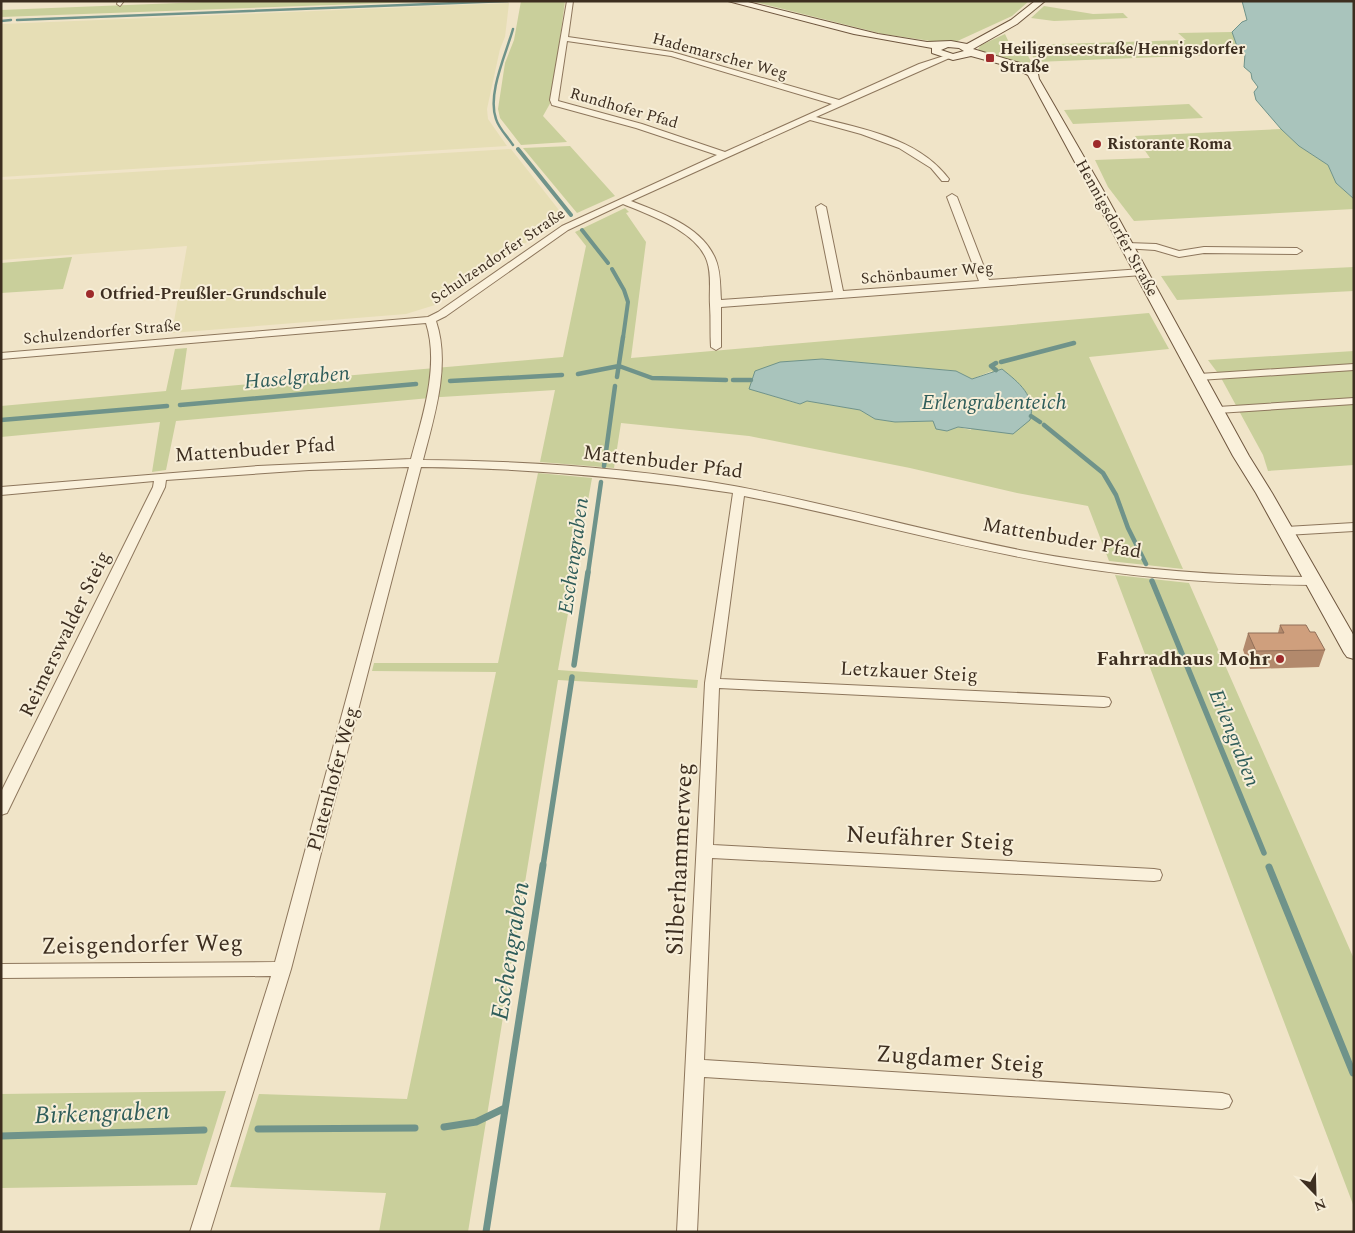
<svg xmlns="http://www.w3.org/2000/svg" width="1355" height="1233" viewBox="0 0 1355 1233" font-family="Spectral,serif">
<rect width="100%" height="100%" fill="#f0e4c8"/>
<!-- farmland -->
<path fill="#e6deb5" d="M509,3L505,37L500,49L487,109L488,119L507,146L1,177V24Z
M511,149L566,219L553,224L435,305L406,314L172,333L187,246L1,260V180Z"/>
<!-- green -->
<path fill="#c9cf9b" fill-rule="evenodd" d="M228,1H442L1,17V10Z
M521,1H565L552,100L543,116L567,142L521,145L500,118L498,109L505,63L514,40Z
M751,1H1029L1012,16L951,44L883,34Z
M1044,6L1093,14L1123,13L1128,18L1054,21L1031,18Z
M1232,32L1235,40L1258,53L1036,62L1026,45L1186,40L1178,33Z
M1005,34L1014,53L1027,54L1034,67L984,53L978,49L981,45Z
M1189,104L1203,118L1073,124L1064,110Z
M1281,129L1299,146L1328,165L1336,183L1354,199V209L1134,221L1108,187L1095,160L1150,158L1135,136Z
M570,146L615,196L577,213L523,148Z
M625,208L629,212L626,213L646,242L631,358L1149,313L1169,349L1089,357L1183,569L1109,561L1088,506L1017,493L910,468L749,436L621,423L614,468L540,462L555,390L441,397L176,421L166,470L152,472L160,422L1,437V406L166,391L175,349L187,348L181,390L563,357L586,246L575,232ZM822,359L956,371L972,379L992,371L971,430L958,427L947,431L933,421L895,422L875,419L860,410L807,401L799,404L750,389L755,371Z
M72,257L63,289L1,293V263Z
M1354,267V291L1177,300L1161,276Z
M1354,351V465L1268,471L1263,455L1220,376L1208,360Z
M538,473L592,478L558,670L698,680L697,688L558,680L468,1232H379L386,1193L230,1187L259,1094L407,1099L496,672L372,671L374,663H498Z
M1115,575L1189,583L1354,959V1207Z
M226,1091L197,1185L1,1188V1094Z"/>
<!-- water -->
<path fill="#a9c4bc" stroke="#6f938a" d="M1242,1H1354V199L1336,183L1328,165L1299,146L1281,129L1256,100L1254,92L1258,87L1252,79L1251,73L1244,67L1245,54L1238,49L1232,32L1242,22L1247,20Z
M822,359L956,371L972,379L1002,369C1018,382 1037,396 1030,420L1013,434L958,427L947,431L936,429L933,421L895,422L875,419L860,410L807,401L800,404L749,389L755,371L780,362Z"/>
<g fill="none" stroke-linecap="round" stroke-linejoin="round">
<!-- stream-far4 -->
<path stroke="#6f938a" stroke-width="2.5" d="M17,20L508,1
M1,21L11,20
M513,29C506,54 487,94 496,119C499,129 508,137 513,145
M518,149L519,151"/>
<!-- stream-far3 -->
<path stroke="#6f938a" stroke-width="4" d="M518,149L571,215
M582,230L608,263
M612,269L624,290L628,302L623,338"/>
<!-- stream-far2 -->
<path stroke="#6f938a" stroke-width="4.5" d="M1001,362L1074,343
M996,363L991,366L996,370
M578,374L619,366L652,378L726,380
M617,377L623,337
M733,380H751
M450,381L562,375
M180,405L416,384
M1031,416L1040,422
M1,420L167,406
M1044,425L1103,473L1116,495L1128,528L1146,564
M604,466L615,386
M588,573L601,482"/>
<!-- stream-far1 -->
<path stroke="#6f938a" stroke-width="5.5" d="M1152,581L1264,853
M574,665L588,572
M543,866L572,677"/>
<!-- stream -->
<path stroke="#6f938a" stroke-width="7" d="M1269,867L1353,1073
M444,1127L476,1122L505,1108
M258,1129L415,1128
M1,1136L204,1130
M486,1232L543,865"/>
<!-- street casing -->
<g stroke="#8d765c" stroke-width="2">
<path id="street" d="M118,1H124L120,6L117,4Z
M567,1H573L568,37L672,52L839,100L919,64L950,54L954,56L816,117C863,129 918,138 949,179L948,181H942L931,168L899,148L861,134L810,120L631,201C661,213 701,226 715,258C721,271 720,287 721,300L833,292L816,207L821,204L826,207L843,291L979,281L947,197L952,194L957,197L989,280L1142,269L1147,272L1142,275L721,307V347L716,350L711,347C710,333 711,319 710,305C709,292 712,275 707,261C697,231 649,215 623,204L568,230L446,316L436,321C451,365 434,417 423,460C527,461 632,468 734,486C832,504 927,532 1025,551C1120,569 1216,576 1313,577L1320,581L1313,585C1227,584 1142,579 1057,564C952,546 849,516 744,496L720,679L1104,697L1109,698L1111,702L1109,706L1104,707L719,688L713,845L1154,869L1160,870L1162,875L1160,880L1154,881L712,858L704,1060L1222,1093L1229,1095L1232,1101L1229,1107L1222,1109L704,1077L697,1232H677L705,683L733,493C630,477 525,468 421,467L291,969L210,1232H190L271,976L1,978V964L275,962L409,467L309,470L166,480L165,487L9,809L7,813L1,815V792L153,487L154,481L1,495V487L258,466L411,459C422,418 440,366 426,323L1,359V353L428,317L438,312L562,226L717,155L636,128L552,105L550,100ZM567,41L671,56L832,104L725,152L642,124L558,101Z
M1127,243L1156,244L1179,251L1204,247L1297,248L1302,251L1297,254L1204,253L1179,257L1155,250L1124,248L1122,246Z
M1354,364V370L1199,380L1193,377L1199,374Z
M1354,398V404L1218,413L1212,410L1218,407Z
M1354,523V531L1286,535L1280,531L1286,527Z"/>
</g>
<!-- secondary casing -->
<g stroke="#6f573f" stroke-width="2">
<path id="secondary" d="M728,1H744L878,34L927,42L951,41L967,44L1011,20L1035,1H1045L1017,24L973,49L1023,64L1038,74L1039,79L1103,190L1249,456L1272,493L1354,636V659L1347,657L1344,653L1256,493L1233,456L1028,75L1015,68L971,56L953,60L932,53V48L854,34ZM948,47L959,48L964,51L953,54L941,50Z"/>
</g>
<!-- street -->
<use href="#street" fill="#faf1dc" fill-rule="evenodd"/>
<!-- secondary -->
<use href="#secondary" fill="#faf1dc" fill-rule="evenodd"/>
</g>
<!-- wall -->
<path fill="#b2896c" d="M1280,625L1310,632L1325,650L1319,667L1250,669L1243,650L1248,633H1278Z"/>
<!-- building -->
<path fill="#cf9f7d" stroke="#916f58" d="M1280,625H1306L1310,632H1315L1325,650L1256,651L1248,633H1284Z"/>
<!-- markers -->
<g fill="#9e2a2b" stroke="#f7eed8" stroke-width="2">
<rect x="985" y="53" width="10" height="10" rx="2.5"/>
<circle cx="1097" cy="144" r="5"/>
<circle cx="90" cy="294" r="5"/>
<circle cx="1280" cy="659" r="5"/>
</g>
<g text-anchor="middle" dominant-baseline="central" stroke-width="4" stroke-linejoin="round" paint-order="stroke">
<!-- far-poi labels -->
<g font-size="16" font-weight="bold" fill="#3d2e20" stroke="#f7eed8" text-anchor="start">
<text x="1000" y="49">Heiligenseestraße/Hennigsdorfer<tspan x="1000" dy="18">Straße</tspan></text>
<text x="1107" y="144">Ristorante Roma</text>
<text x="100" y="294">Otfried-Preußler-Grundschule</text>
</g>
<!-- far-street labels -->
<g font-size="16" fill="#3d2e20" stroke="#f7eed8">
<text transform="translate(720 56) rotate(15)">Hademarscher Weg</text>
<text transform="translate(624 108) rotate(16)">Rundhofer Pfad</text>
<text transform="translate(1117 228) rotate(61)">Hennigsdorfer Straße</text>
<text transform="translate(498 256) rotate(-34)">Schulzendorfer Straße</text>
<text transform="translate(927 273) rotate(-5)">Schönbaumer Weg</text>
<text transform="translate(102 332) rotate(-5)">Schulzendorfer Straße</text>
</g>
<!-- street labels -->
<g font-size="20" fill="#3d2e20" stroke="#f7eed8">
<text transform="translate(255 450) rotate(-4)">Mattenbuder Pfad</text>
<text transform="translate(663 462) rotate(7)">Mattenbuder Pfad</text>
<text transform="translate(1062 538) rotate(10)">Mattenbuder Pfad</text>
<text transform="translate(65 634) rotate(-64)">Reimerswalder Steig</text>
<text transform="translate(909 672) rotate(3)">Letzkauer Steig</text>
<text transform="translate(333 779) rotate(-75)">Platenhofer Weg</text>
</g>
<!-- poi labels -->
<g font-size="20" font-weight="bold" fill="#3d2e20" stroke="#f7eed8" text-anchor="end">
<text x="1270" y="659">Fahrradhaus Mohr</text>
</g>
<!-- water labels -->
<g font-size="21" font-style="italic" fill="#2f5d5a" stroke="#f7eed8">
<text transform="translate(297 378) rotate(-5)">Haselgraben</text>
<text x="994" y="403">Erlengrabenteich</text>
<text transform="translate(574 556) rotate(-82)">Eschengraben</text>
<text transform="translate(1234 738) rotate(68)">Erlengraben</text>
</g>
<!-- near-street labels -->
<g font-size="24" fill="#3d2e20" stroke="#f7eed8">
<text transform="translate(930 839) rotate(3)">Neufährer Steig</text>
<text transform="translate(680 859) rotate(-87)">Silberhammerweg</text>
<text transform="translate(142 945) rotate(-1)">Zeisgendorfer Weg</text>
<text transform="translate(960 1060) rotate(4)">Zugdamer Steig</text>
</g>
<!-- near-water labels -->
<g font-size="25" font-style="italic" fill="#2f5d5a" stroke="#f7eed8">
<text transform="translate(511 951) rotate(-81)">Eschengraben</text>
<text transform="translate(102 1114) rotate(-2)">Birkengraben</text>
</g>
</g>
<!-- border -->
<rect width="1355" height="1233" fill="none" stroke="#3d2e20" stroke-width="5"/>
<!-- north arrow -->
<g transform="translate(1315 1193) rotate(157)" stroke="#f7eed8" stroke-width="4" paint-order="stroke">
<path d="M0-4L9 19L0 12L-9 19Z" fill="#3d2e20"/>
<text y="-8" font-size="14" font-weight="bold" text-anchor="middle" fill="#3d2e20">N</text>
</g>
</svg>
